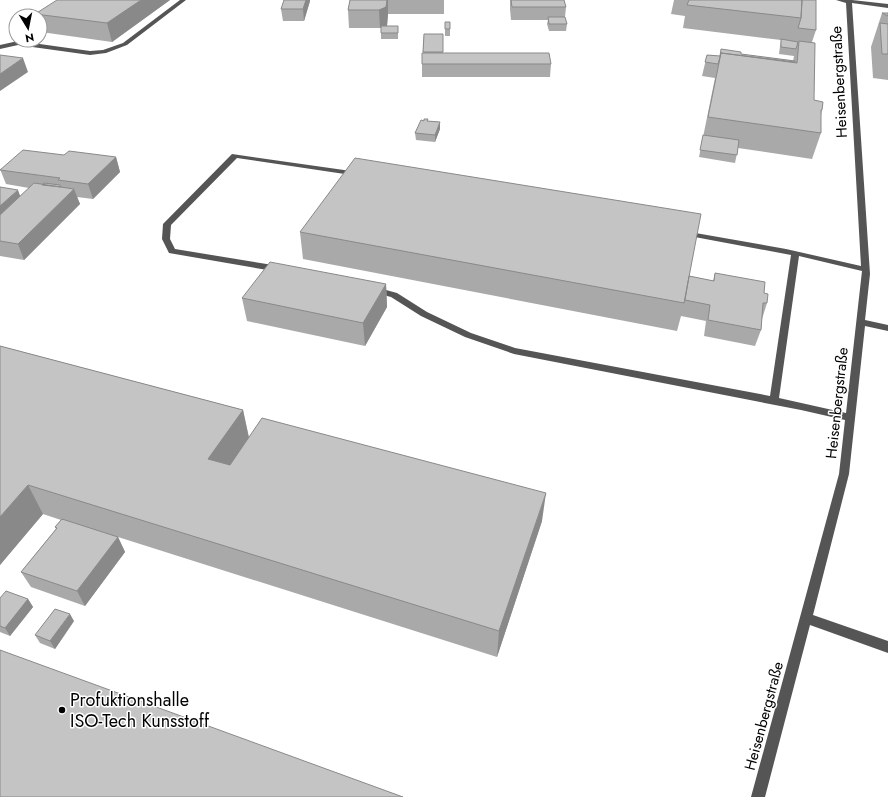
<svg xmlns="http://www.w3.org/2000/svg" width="888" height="797" viewBox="0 0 888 797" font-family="Jost,sans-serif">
<rect width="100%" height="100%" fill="#fff"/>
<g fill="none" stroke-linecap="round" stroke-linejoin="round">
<!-- minor -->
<path fill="#555" fill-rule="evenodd" d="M180,0H186L127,45L106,53L90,55L18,45L0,49V45L18,41L90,51L103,50L123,43Z
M836,0H852L888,4V8L852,3L870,274L865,320L888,325V331L865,326L849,474L813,615L888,641V653L810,625L765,797H751L839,474L845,420L801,410L514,354L465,337L421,316L391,297L372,292L371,290L375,287L397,293L427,312L471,333L515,348L770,396L791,255L684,235L680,233L684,231L786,249L861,266L846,3ZM799,256L862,271L846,413L779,398Z
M232,154L358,172L362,174L358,176L237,158L171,225L170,239L175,249L279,266L282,267L283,269L282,271L279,272L169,253L162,239L163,224Z"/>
</g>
<!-- wall -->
<path fill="#a9a9a9" d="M170,0L112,42L41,32L40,29V16H36L35,14Z
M350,0H444V14H388L387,26H385H398V39H381V28H349L348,10Z
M510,0H564L566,7L565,17L567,24L566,31H549L547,24L548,20H511L510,9Z
M674,0H816V30L812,42L814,100L822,110L821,115V133L812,159L738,148L735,163L699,157L715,78L702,76L707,55L719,56L741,54L793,61L794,56L779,54L780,46L781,40L683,28L685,16L671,14Z
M310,1L304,21H283L281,9Z
M882,13H888V80L873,78L871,47Z
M445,22H450V36H445Z
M424,34H443V53L551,64L550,77H422V64Z
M428,119V121L440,122V129L435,142L416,140L415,133L424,121Z
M64,155L116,157L120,172L93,199L77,197L80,204L24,260L0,256V187L20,196L29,188L6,184L0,169Z
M300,232L689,276L713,281L715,273L764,293L767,303L762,319L761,330L755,346L704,336L706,321L681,316L677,331L303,259Z
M386,284L387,307L365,346L247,321L242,298Z
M0,346L243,410L249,437L542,521L497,657L118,537L125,552L85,606L31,587L21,572L56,529L55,527L61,520L43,514L0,565Z
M0,598L28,599L33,607L10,636L0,632Z
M74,621L55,649L40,643L35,635Z"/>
<!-- shaded-wall -->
<path fill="#898989" d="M141,0H170L112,42L107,23Z
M306,0H310V1L304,21L303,9Z
M387,0H388V14L387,26L380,28L379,10Z
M23,58L28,72L0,91V74Z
M440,122V129L435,142V135Z
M116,157L120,172L93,199L88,184Z
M74,189L80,204L24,260L18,244Z
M18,190L26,212L0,236V206Z
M386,284L387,307L365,346L363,323Z
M243,410L249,439L216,487L208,459Z
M28,485L43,514L0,565V517Z
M546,493L542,521L497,657L499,631Z
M118,537L125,552L85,606L77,591Z
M28,599L33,607L10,636L5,628Z
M70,614L74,621L55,649L50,641Z"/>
<!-- building -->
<path fill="#c4c4c4" stroke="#898989" d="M57,0H141L107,23L35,14Z
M284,0H306L303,9H281Z
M350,0H387L386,7L379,10H348Z
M511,0H564L566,7H512Z
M689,0H802L801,18L687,5Z
M802,0H816V30L798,28L801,18Z
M882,13H888V16Z
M548,17H565L567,24H549Z
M445,22H450V29H445Z
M880,23L888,24V54H882Z
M381,26H398V33H381Z
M424,34H443V52H423Z
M781,39L798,42L796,49L781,47Z
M799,41L815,43L814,100L823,102L822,110H821V133L708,117L721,53L797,63Z
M721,49L741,52V54L795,61V62L721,53L718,64L705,62L707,55L720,56Z
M422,53H549L551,64H422Z
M0,55L23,58L0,74Z
M424,119H428L427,121L440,122L435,135L415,133L421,120L424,121Z
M703,135L739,140L737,155L700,150Z
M23,150L64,155L69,151L116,157L88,184L58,180L60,178L0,170Z
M355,158L701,214L684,303L300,232Z
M34,183L74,189L18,244L0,241V215Z
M44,183L60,185L61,187L42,185Z
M0,187L18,190L0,206Z
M270,262L386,284L363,323L242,298Z
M715,273L765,282L764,293L768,294L767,303H763L761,330L708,320L710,305L685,300L689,276L714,281Z
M0,346L243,410L208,459L230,465L262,418L546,493L499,631L28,485L0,517Z
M62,519L118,537L77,591L21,572L57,528L55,527Z
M6,591L28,599L5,628L0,626V598Z
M55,609L70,614L50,641L35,635Z
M0,650L403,797H0Z"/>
<!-- markers -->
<circle fill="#000" stroke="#fff" stroke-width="1.5" cx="62" cy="710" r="4"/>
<g text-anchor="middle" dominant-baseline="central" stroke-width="3" stroke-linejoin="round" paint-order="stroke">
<!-- street labels -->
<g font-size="15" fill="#000" stroke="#fff">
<text transform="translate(839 82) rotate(-93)">Heisenbergstraße</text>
<text transform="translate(837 403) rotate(-84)">Heisenbergstraße</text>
<text transform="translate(764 716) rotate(-75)">Heisenbergstraße</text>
</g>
<!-- near-poi labels -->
<g font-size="18" fill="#000" stroke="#fff" text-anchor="start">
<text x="70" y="700">Profuktionshalle<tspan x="70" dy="21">ISO-Tech Kunsstoff</tspan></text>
</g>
</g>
<!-- north arrow -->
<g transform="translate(28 28) rotate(170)"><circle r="19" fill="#ffffff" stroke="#999999"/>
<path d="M0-3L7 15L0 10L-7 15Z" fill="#000000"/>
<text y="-6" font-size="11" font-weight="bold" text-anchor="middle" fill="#000000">N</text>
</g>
</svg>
